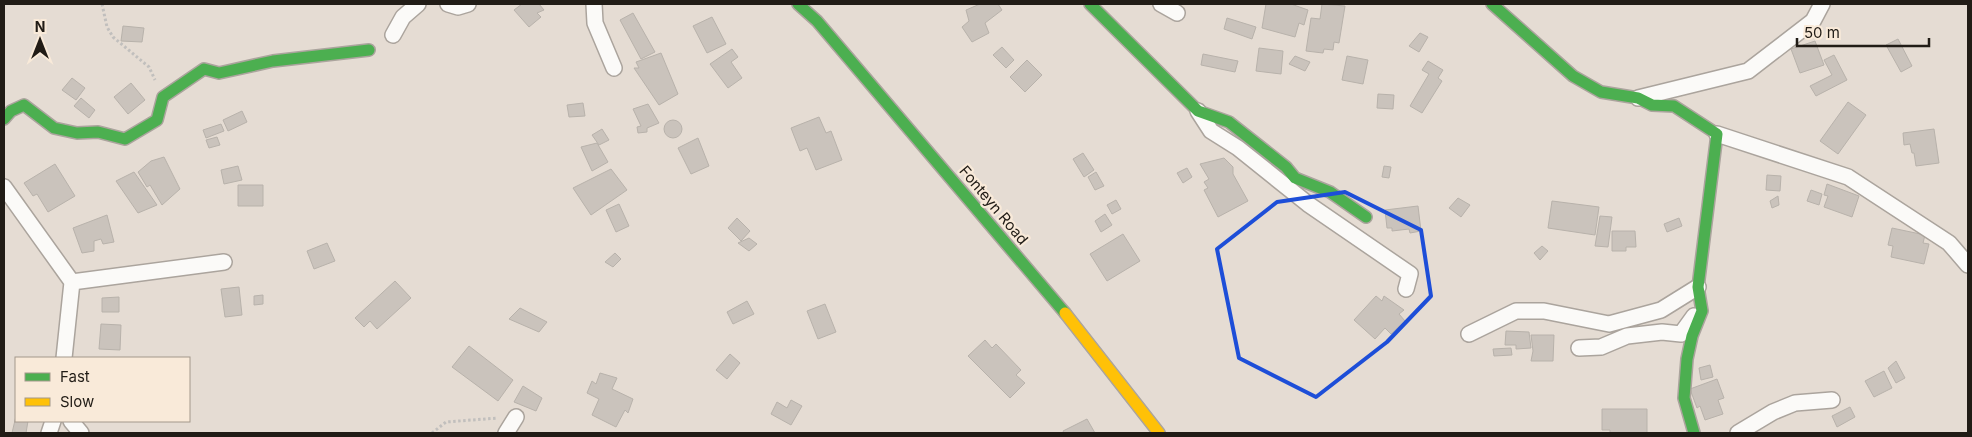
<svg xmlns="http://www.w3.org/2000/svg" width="1972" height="437" viewBox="0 0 1972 437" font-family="Inter,sans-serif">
<rect width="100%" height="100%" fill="#e5dcd3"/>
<!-- building -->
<path fill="#cac3bc" stroke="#b8b2ab" d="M522,4H539L544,10L537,13L541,17L529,27L514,10Z
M980,4H998L1002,10L985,23L989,33L972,42L962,27L969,21L966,10Z
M1266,4H1291L1308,10L1304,25L1299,23L1295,37L1262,28Z
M1322,4L1345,6L1339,43L1334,42L1333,50L1324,49L1323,53L1306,51L1311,18L1320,19Z
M633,13L655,52L641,59L620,20Z
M712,17L726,44L707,53L693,26Z
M1227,18L1256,27L1252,39L1224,29Z
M123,26L144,28L142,42L121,41Z
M1420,33L1428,37L1419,52L1409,46Z
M1898,39L1912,66L1901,72L1886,45Z
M1815,41L1824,65L1800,73L1791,49Z
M1002,47L1014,60L1006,68L993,55Z
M1259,48L1283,51L1281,74L1256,71Z
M732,49L738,57L731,62L742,78L728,88L710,64Z
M661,53L678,94L659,105L634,68H639L636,62Z
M1203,54L1238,61L1235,72L1201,65Z
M1834,55L1847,80L1816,96L1810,86L1832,75L1824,60Z
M1295,56L1310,62L1305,71L1289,64Z
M1347,56L1368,60L1363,84L1342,80Z
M1027,60L1042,75L1025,92L1010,77Z
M1428,61L1443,70L1438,78L1442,81L1422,113L1410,106L1429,74L1422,70Z
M72,78L85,88L76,100L62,90Z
M131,83L145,100L128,114L114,97Z
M1378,94L1394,95L1393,109L1377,108Z
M81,98L95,110L89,118L74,106Z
M1848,102L1866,115L1838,154L1820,141Z
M583,103L585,116L569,117L567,105Z
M648,104L659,123L647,128V132L638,133L637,127L641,126L633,109Z
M242,111L247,122L228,131L223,120Z
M819,117L826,133L831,131L842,160L816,170L807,148L800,151L791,128Z
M664 129a9 9 0 1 1 18 0a9 9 0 1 1-18 0Z
M221,124L224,131L206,138L203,130Z
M602,129L609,140L599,145L592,135Z
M1934,129L1939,163L1916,166L1914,153H1912L1910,144L1904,145L1903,133Z
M217,137L220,145L209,148L206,140Z
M698,138L709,166L691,174L678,148Z
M597,143L608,162L592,171L581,147Z
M1083,153L1094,170L1084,177L1073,159Z
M164,157L180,189L162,205L150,185L147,187L138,172L151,161Z
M1224,158L1233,167V174L1248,201L1218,217L1204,190L1208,188L1204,182L1209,179L1200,164Z
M55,164L75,196L48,212L37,194L33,196L24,183Z
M238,166L242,180L224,184L221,170Z
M1384,166L1391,167L1389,178L1382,177Z
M1187,168L1192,177L1183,183L1177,173Z
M611,169L627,190L591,215L573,188Z
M134,172L157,205L138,213L116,181Z
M1096,172L1104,186L1095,190L1088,177Z
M1767,175L1781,176L1780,191L1766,190Z
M1827,184L1859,196L1852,217L1824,207L1828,196L1824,195Z
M238,185H263V206H238Z
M1811,190L1822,194L1819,205L1807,201Z
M1778,196L1779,205L1772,208L1770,201Z
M1458,198L1470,205L1461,217L1449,208Z
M1116,200L1121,209L1112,214L1107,205Z
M1552,201L1599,207L1595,235L1548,228Z
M619,204L629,226L616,232L606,210Z
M1418,206L1421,231L1410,233L1409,229L1392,231V228H1387L1385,210Z
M1105,214L1112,225L1101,232L1095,221Z
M107,215L114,242L103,244L101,239L94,241V251L82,253L73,228Z
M1600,216L1612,217L1608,247L1595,246Z
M737,218L750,231L741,241L728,228Z
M1679,218L1682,226L1667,232L1664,224Z
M1892,228L1925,235L1923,243L1929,244L1924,264L1891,257L1893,246L1888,245Z
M1612,231H1635L1636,247H1626V251H1612Z
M1123,234L1140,261L1107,281L1090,254Z
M749,238L757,244L749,251L738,243Z
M327,243L335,261L314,269L307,251Z
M1542,246L1548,251L1540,260L1534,253Z
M615,253L621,259L613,267L605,262Z
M395,281L411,298L377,329L370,321L364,327L355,318Z
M239,287L242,315L225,317L221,289Z
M263,295V304L254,305V296Z
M1376,296L1382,301L1384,296L1404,310L1399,314L1405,321L1391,334L1385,328L1375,339L1354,320Z
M119,297V312H102V298Z
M747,301L754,314L733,324L727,312Z
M825,304L836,332L818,339L807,311Z
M520,308L547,322L539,332L509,319Z
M101,324L121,325L120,350L99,349Z
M1506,331L1529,332L1531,348L1516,349V345H1505Z
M1531,335H1554L1553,361H1531L1533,351Z
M985,340L992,348L996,344L1021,370L1016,375L1025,383L1010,398L968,356Z
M469,346L513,380L498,401L452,367Z
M1511,348L1512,355L1494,356L1493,349Z
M730,354L740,363L727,379L716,370Z
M1896,361L1905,378L1896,383L1888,368Z
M1710,365L1713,377L1701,380L1699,368Z
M1884,371L1892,388L1874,397L1865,381Z
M600,373L617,378L612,389L633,399L628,413L625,410L616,427L592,415L599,399L587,393L592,381L596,384Z
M1717,379L1724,398L1718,400L1723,414L1705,420L1700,406L1697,408L1690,389Z
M523,386L542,398L536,411L514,402Z
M791,400L802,406L791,425L771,414L777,402L787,408Z
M1850,407L1855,417L1837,427L1832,416Z
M1602,409H1647V433H1610V430H1602Z
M16,416V421H28L26,433H12Z
M1087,419L1095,433H1064L1063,431Z"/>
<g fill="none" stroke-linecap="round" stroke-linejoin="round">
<!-- street casing -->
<g stroke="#aba49d" stroke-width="18">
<path id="street" d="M448,4L458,7L468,4
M594,4L595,23L614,68
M1161,4L1177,13
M393,35L403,17L418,4
M1638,98L1748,71L1813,21L1822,4
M1198,111L1211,131L1238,148L1308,204L1410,274L1406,289
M1717,134L1848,177L1949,243L1968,265
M4,187L72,282L64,358
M72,282L224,262
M1469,334L1516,311H1544L1609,324L1661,310L1698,287
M1579,348L1601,347L1627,336L1662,332L1681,334L1694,316
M71,421L81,433
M49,433L53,421
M506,433L516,417
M1738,433L1773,412L1795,403L1832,400"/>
</g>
<!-- fast casing -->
<g stroke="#aba49d" stroke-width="14">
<path id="fast" d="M798,4L817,21L1065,313
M1090,4L1198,111L1229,122L1286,167L1295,178L1330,192L1366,217
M1492,4L1573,76L1601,92L1638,98L1652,105L1674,106L1717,134L1698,287L1702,311L1692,336L1687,359L1684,398L1694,433
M4,119L11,111L24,105L54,128L77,133L98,132L125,139L157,120L163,97L204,69L219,73L273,61L369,50"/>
</g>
<!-- slow casing -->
<g stroke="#aba49d" stroke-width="14">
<path id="slow" d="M1065,313L1159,433"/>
</g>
<!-- path -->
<path stroke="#c1bfbd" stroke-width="3" stroke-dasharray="2.5 2.5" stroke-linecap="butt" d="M102,4L107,27L113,37L149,67L155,80
M432,433L446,422L498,418"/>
<!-- street -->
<use href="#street" stroke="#fbfaf8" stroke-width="15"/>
<!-- fast -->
<use href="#fast" stroke="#4caf50" stroke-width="11"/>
<!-- slow -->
<use href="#slow" stroke="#ffc107" stroke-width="11"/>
</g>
<!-- marked area -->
<path fill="none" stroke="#1d4ed8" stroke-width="4" stroke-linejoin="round" d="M1345,192L1421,230L1431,296L1387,342L1316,397L1239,358L1217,249L1277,202Z"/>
<g text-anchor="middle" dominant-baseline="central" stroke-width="4.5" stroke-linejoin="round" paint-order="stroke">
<!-- street labels -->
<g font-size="15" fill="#211c16" stroke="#f9ead9">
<text transform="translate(994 205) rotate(50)">Fonteyn Road</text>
</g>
</g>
<!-- border -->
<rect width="1972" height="437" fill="none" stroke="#211c16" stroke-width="10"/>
<!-- legend -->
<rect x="15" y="357" width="175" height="65" fill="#f9ead9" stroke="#a3988b"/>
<rect x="25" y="373" width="25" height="8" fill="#4caf50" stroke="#a3988b"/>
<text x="60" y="382" font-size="15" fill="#211c16">Fast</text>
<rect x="25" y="398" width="25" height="8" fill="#ffc107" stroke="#a3988b"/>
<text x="60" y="407" font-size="15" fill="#211c16">Slow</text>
<!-- north arrow -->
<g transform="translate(40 40)" stroke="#f9ead9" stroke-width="4" paint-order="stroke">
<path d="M0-4L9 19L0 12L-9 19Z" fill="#211c16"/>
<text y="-8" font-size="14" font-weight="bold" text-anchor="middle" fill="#211c16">N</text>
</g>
<!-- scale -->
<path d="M1797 38v8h132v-8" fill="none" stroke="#211c16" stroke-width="2.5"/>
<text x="1804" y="38" font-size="15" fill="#211c16" stroke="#f9ead9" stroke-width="4" paint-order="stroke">50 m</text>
</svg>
